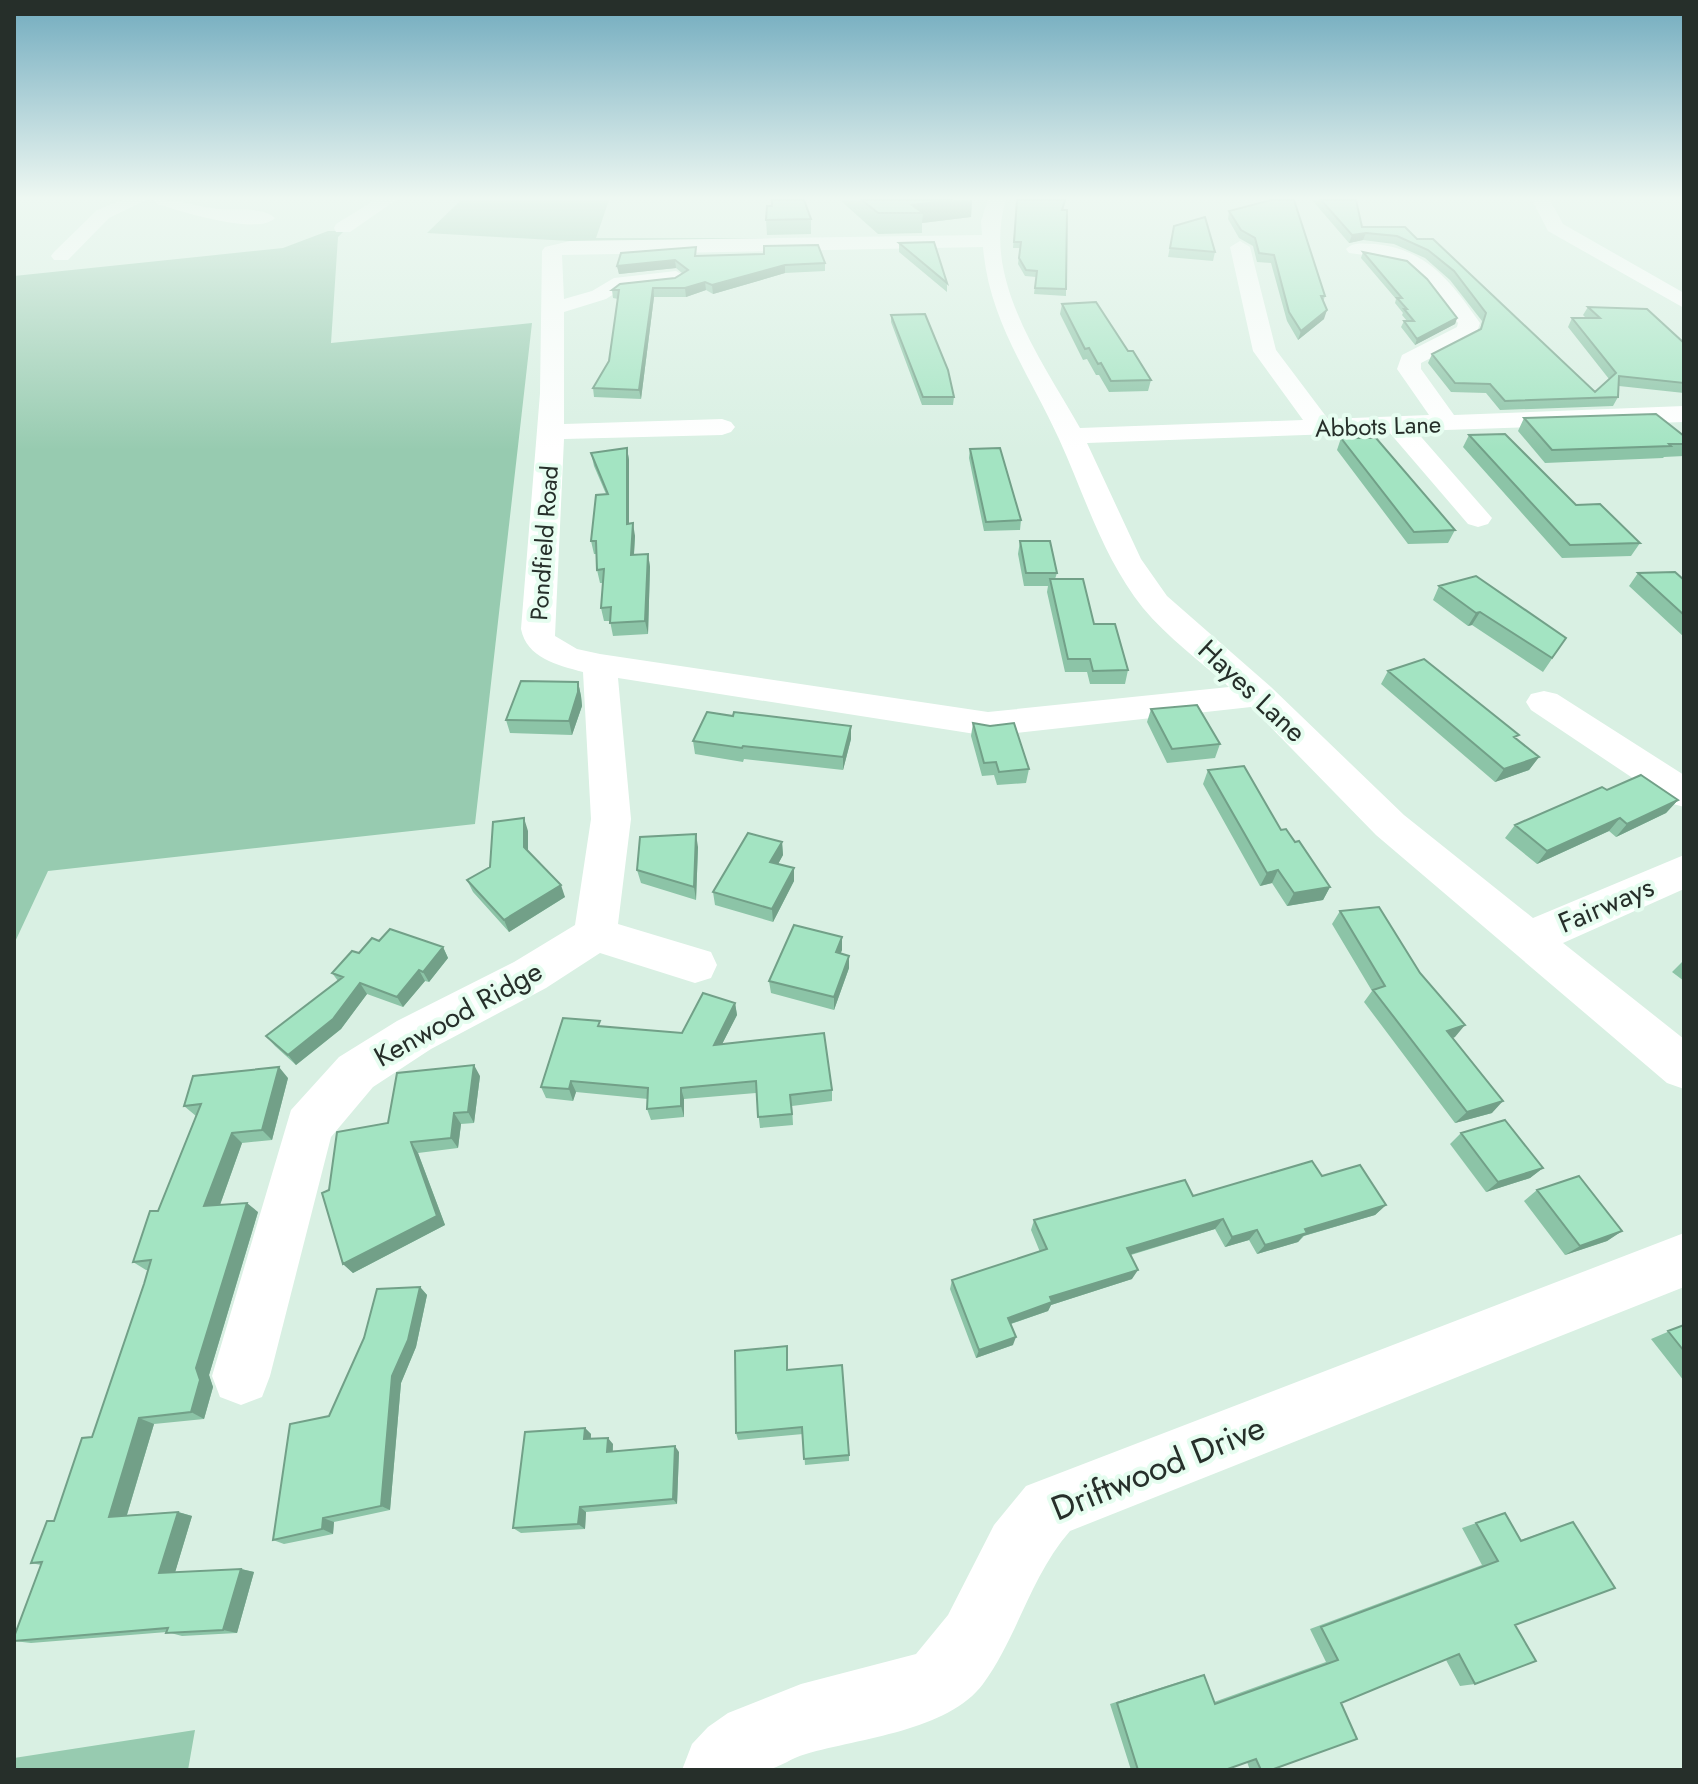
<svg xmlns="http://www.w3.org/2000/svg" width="1698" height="1784" viewBox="0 0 1698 1784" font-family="Jost,sans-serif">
<rect width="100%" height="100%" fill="#d9f0e3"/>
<!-- green -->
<path fill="#97cbb0" d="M461,200H609L596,238H969L570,241L427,233Z
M328,231H344L338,237L331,343L532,323L475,824L48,871L14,944V276L283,248Z
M195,1730L188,1770H14V1758Z"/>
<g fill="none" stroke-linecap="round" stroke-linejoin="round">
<!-- minor -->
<path fill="#fff" fill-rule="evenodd" d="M122,200H146L109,218L68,260H54L51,256L54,252L97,210Z
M154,200C175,199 191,205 212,208C230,212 262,205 275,218C258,236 180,211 157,204Z
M375,200H396L350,232H336L334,228L336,224Z
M988,200H1006C981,279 1043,362 1080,428L1303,420L1253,351L1230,247L1240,241L1250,247L1276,350L1328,419L1429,415L1397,369L1402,355L1457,327L1458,323L1427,282L1406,264L1380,257L1349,253L1346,249C1354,241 1364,244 1375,244C1427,249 1452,283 1480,323L1476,335L1421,363V369L1454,415L1684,406V422L1416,431L1492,518L1488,524L1478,527L1468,524L1389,432L1087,443L1141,559L1167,596L1271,687L1404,815L1533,918L1684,855V889L1563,943L1684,1039V1089L1667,1083L1376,835L1251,707L988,736L618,678L631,819L618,924L711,952L717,965L711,978L695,983L600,953L546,988L431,1049L373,1087L331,1137L270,1376L262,1397L241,1405L220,1397L212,1376L291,1110L339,1057L397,1021L514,962L575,925L591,819L583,672C557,665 527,658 521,629L540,393L542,251L545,247L570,241L982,235L981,221ZM983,247C989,321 1029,373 1059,439C1085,496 1103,558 1143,608C1167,637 1201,662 1229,687L988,712L600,654L577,649L555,636L564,439L722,435L731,432L735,427L731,422L722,419L564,424V312L606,299L620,290L676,283L686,277L676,271L614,278L592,291L564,299L562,255Z
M1532,200H1550L1563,224L1684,293V308L1548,231Z
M1544,691L1557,694L1684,775V807L1670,803L1531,710L1526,702L1531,694Z
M1684,1233V1287L1070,1531C1030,1577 1018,1636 983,1684C948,1731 860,1738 806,1754C793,1757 779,1768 767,1770C740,1774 709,1770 682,1770L692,1744L708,1727L728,1713L801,1684L916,1654L948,1615L994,1525L1026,1486Z"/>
</g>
<!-- wall -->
<path fill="#8cc4a7" d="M840,200H972L971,217L922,223V233L878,234Z
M1017,200H1066L1063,210L1066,289V296L1034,294L1036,277L1025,276L1018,264L1020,248H1013Z
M1312,200H1356L1362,227L1417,239L1595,392L1609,379L1568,327L1572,318H1586L1583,315L1588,307L1684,343V393L1619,386L1618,397L1613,406L1500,410L1486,393L1451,392L1428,363L1432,354L1480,330L1482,321L1450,280L1425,258L1394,244L1363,240L1349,243Z
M772,206L811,219V234L767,235L766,220Z
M1229,211L1325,296L1323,302L1324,319L1298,340L1287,321L1271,263L1257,262L1253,246L1239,238L1228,219Z
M1174,226L1215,252L1213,261L1168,257Z
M899,243L947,283V292L899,252Z
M1363,252L1457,318L1455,324L1415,345L1401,327L1404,321H1407L1402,315L1403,313L1395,303L1396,299L1361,258Z
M696,256L825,263V271L785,273L713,294L706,290L686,297H654L641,399L594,397L593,388L609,361L618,299L613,298L612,290L675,278L682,273L676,268L619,274L617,266Z
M1062,304L1128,351L1151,380L1148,391L1109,392L1099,375H1096L1087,359L1083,360L1060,314Z
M891,315L954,397L953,405H922L891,322Z
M1524,418L1684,436V456L1664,457L1663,458L1545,463L1518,431Z
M1469,435L1576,505L1640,543L1631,556L1562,558L1463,447Z
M1341,438L1455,530L1448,543L1408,544L1337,450Z
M627,448L629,460V524L635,536L634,555L648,554L650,567L648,634L613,636L610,621H604L601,608L603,583H600L597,570L596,554H594L591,541L606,494L594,466L591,453Z
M970,449L1021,520L1020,530L984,531L969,458Z
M1020,541L1057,573L1055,579L1094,624L1128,670L1125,684H1090L1087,672H1065L1047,592L1048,586H1024L1018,554Z
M1638,573L1684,580V637L1629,586Z
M1439,586L1566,638L1543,672L1472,625L1468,626L1433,600Z
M1388,671L1539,757L1529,770L1495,782L1381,684Z
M578,682L581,696L582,706L572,735L510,733L506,720Z
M1151,709L1220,744L1215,758L1167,763L1147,722Z
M973,723L1029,769L1026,783L997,785L994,775L982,776L971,736Z
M851,726V739L843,770L744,759L743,762L695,754L693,741Z
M1208,770L1295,842L1330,887L1323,900L1287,906L1272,883L1260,886L1203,784Z
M1607,790L1678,800L1666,813L1616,837L1609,831L1537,864L1505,838L1515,825Z
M528,831V851L565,897L509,932L473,892L467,880L490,867Z
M782,842L783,855L778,864L794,868V881L773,922L715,905L713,892Z
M698,847L696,900L641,883L637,870Z
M1340,911L1420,973L1455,1037L1453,1038L1492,1113L1455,1123L1364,1002L1372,991L1332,924Z
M842,937V950L840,954L849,968L834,1010L771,993L769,981Z
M443,947L448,958L429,982L425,981L403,1007L367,994L341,1029L296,1065L275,1046L266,1036L338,981L332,973L359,953Z
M1684,960V981L1672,972Z
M735,1003L737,1015L722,1044L832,1090V1101L792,1106L793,1125L760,1128L756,1093L684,1099V1117L651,1120L647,1109L648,1099L576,1092L573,1101L546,1098L541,1087L602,1027L682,1033Z
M480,1076L474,1123L461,1124L458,1148L418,1153L445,1225L353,1273L343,1264L329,1190Z
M288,1078L272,1140L242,1143L220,1205L258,1212L209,1375L213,1387L204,1419L154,1424L127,1515L178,1512L192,1516L175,1572L241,1569L254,1572L237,1633L182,1636L167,1632L31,1643L14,1641L41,1565L31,1563L54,1521L92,1437L144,1284L148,1270H146L133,1262L158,1211L196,1116L184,1106Z
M1461,1133L1543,1168L1530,1178L1486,1192L1450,1144Z
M1322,1176L1386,1205L1375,1215L1304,1236L1298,1242L1257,1254L1249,1240L1225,1247L1215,1229L1131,1255L1132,1279L1051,1305L1048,1311L1011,1324L1013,1345L976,1358L950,1289L952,1280L1040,1252L1031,1230L1034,1220Z
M1537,1190L1622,1231L1607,1241L1565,1255L1524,1201Z
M420,1287L427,1295L416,1347L401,1383L390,1510L334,1522L333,1534L284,1544L273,1540L329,1416Z
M1684,1325V1381L1651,1339Z
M787,1346L788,1369L849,1455V1461L805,1465L803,1434L738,1440L736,1433Z
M585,1428L591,1434V1439L613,1444V1451L679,1452L677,1504L586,1512L585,1529L521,1533L513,1528Z
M1505,1513L1521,1540L1573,1522L1515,1625L1475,1684L1460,1686L1446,1660L1341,1703L1271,1770H1250L1247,1762L1225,1770H1131L1110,1704L1195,1677L1204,1675L1214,1702L1326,1662L1310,1629L1482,1565L1462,1528Z"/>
<!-- shaded-wall -->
<path fill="#72a088" d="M953,200H972L971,217L922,223L923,213L912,205Z
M1366,233L1363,240L1349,243L1352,235Z
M675,260L676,268L619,274L617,266Z
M785,265V273L713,294L712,285Z
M705,282L706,290L686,297L685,288Z
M653,288L654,297L641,399L639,390Z
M1327,310L1324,319L1298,340L1301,331Z
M1457,318L1455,324L1415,345L1417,339Z
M627,448L629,460V537L627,524Z
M633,523L635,536L633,568L631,555Z
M648,554L650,567L648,634L645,621Z
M1480,612L1472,625L1468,626L1476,613Z
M578,682L581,696L582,706L572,735L569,721Z
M851,726V739L843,770V757Z
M1539,757L1529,770L1495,782L1504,769Z
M1678,800L1666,813L1616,837L1627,824Z
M524,818L528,831V859L524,847Z
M1620,818L1609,831L1537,864L1547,851Z
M696,834L698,847L696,900L694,887Z
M782,842L783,855L772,875L770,862Z
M794,868V881L773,922L772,909Z
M1278,870L1272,883L1260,886L1267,873Z
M561,885L565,897L509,932L504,920Z
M1330,887L1323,900L1287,906L1294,893Z
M842,937V950L836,965V952Z
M443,947L448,958L429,982L423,972Z
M849,956V968L834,1010V997Z
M419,970L425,981L403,1007L397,997Z
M360,983L367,994L341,1029L296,1065L288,1055Z
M735,1003L737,1015L716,1056L714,1045Z
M1465,1025L1455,1037L1437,1043L1447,1031Z
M474,1065L480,1076L474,1123L468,1112Z
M279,1067L288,1078L272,1140L262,1130Z
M571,1081L576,1092L573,1101L569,1089Z
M681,1088L684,1099V1117L681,1106Z
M1503,1101L1492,1113L1455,1123L1467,1112Z
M454,1113L461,1124L458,1148L451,1138Z
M232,1133L242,1143L216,1216L204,1206Z
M411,1142L418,1153L445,1225L353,1273L343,1264Z
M1543,1168L1530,1178L1486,1192L1498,1182Z
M247,1203L258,1212L209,1375L213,1387L204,1419L191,1412L196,1368Z
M1386,1205L1375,1215L1303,1236L1298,1242L1257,1254L1265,1245L1305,1229Z
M1223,1219L1215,1229L1122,1257L1127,1248Z
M1257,1230L1249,1240L1225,1247L1232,1237Z
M1622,1231L1607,1241L1565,1255L1580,1246Z
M1138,1270L1132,1279L1051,1305L1048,1311L1004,1326L1008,1318L1050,1297Z
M420,1287L427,1295L416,1347L401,1383L390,1510L381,1506L392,1376Z
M1016,1337L1013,1345L976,1358L979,1350Z
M139,1418L154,1424L125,1521L109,1517Z
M585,1428L591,1434L590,1446L584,1439Z
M608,1438L613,1444L612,1458L607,1452Z
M675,1446L679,1452L677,1504L673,1499Z
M580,1507L586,1512L585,1529L578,1524Z
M178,1512L192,1516L174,1576L159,1573Z
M323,1518L334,1522L333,1534L322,1529Z
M241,1569L254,1572L237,1633L223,1630Z"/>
<!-- building -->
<path fill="#a3e4c2" stroke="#72a088" stroke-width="2" d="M772,200H804L811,219L766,220L767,206H772Z
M862,200H953L912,205L923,213H878Z
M1017,200H1065L1062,210H1067L1066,289L1035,288L1037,271L1026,270L1019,258L1021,242H1014Z
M1271,200H1294L1325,296H1321L1327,310L1301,331L1289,312L1274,255L1259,253L1255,238L1241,230L1229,211Z
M1321,200H1356L1362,227H1405L1417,239H1433L1595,392L1616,373L1572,318H1600L1588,307L1647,309L1684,343V383L1619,376L1618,397L1505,401L1490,384L1455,383L1432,354L1481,329L1486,313L1454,271L1428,250L1397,236L1366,233L1352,235Z
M1205,217L1215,252L1170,248L1174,226Z
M934,242L947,283L899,243Z
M818,245L825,263L785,265L712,285L705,282L685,288H653L639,390L593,388L609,361L619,290H612L620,284L675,278L688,270L675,260L617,266L621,253L696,247L695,256L764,254V246Z
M1363,252L1407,261L1427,279L1457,318L1417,339L1404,321H1414L1404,309H1407L1397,298H1402Z
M1096,302L1128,351H1133L1151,380L1111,381L1101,363L1098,364L1089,348L1085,349L1062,304Z
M925,314L948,370L954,397H923L891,315Z
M1656,414L1684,436V444H1669L1671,446L1552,450L1524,418Z
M1505,434L1576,505L1600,504L1640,543L1570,545L1469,435Z
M1341,438H1376L1455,530L1414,532Z
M627,448V524L633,523L631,555L648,554L645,621L610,623L611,607L601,608L604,569L597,570L596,541H591L596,495L608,494L591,453Z
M1000,448L1021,520L986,522L970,449Z
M1020,541H1050L1057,573H1026Z
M1675,572L1684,580V615L1638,573Z
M1476,576L1566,638L1552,658L1480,612L1476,613L1439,586Z
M1050,579H1083L1094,624H1115L1128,670L1093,671L1090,659H1068Z
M1424,659L1519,735L1514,737L1539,757L1504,769L1388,671Z
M521,681L578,682V692L569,721L506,720Z
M1197,705L1220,744L1172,749L1151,709Z
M707,712L733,716L734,712L851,726L843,757L743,746L742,748L693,741Z
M973,723L990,726L1014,723L1029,769L999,772L996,762L984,763Z
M1244,766L1281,830L1286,829L1295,842L1299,841L1330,887L1294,893L1278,870L1267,873L1208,770Z
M1641,775L1678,800L1627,824L1620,818L1547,851L1515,825L1602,787L1607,790Z
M524,818V847L561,885L504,920L467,880L490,867L493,822Z
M748,833L782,842L770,862L794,868L772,909L713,892Z
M696,834L694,887L637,870L640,837Z
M1379,907L1420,973L1465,1025L1447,1031L1503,1101L1467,1112L1373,990L1385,986L1340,911Z
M794,925L842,937L836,952L849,956L834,997L769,981Z
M390,929L443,947L423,972L419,970L397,997L360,983L333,1019L288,1055L266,1036L343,977L332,973L352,951L359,953L372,938L379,941Z
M703,993L735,1003L714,1045L824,1033L832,1090L790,1095L792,1114L758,1117L756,1081L681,1088V1106L647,1109L648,1088L571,1081L569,1089L541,1087L563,1018L600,1021L598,1026L682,1033Z
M474,1065L468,1112L454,1113L451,1138L411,1142L437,1216L343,1264L322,1193L329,1190L337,1132L388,1123L397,1073Z
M279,1067L262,1130L232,1133L204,1206L247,1203L196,1368L200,1380L191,1412L139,1418L109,1517L178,1512L159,1573L241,1569L223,1630L166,1633L168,1628L14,1641V1637L42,1562L31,1563L47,1521H54L82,1438L92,1437L144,1284L151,1260L133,1262L150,1211H158L201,1104L184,1106L193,1076Z
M1505,1120L1543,1168L1498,1182L1461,1133Z
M1312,1161L1322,1176L1360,1165L1386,1205L1305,1229L1307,1233L1265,1245L1257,1230L1232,1237L1223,1219L1127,1248L1138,1270L1050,1297L1052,1302L1008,1318L1016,1337L979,1350L952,1280L1047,1249L1034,1220L1185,1180L1193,1196Z
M1579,1176L1622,1231L1580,1246L1537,1190Z
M420,1287L408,1340L392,1376L381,1506L323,1518L322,1529L273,1540L290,1424L329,1416L364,1338L377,1289Z
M1684,1325V1351L1668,1331Z
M787,1346V1370L842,1365L849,1455L804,1459L802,1427L736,1433L735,1351Z
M585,1428L584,1439L608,1438L607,1452L675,1446L673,1499L580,1507L578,1524L513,1528L525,1432Z
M1505,1513L1521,1541L1573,1522L1615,1588L1515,1625L1536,1661L1475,1684L1459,1654L1341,1703L1357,1739L1271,1770H1261L1256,1759L1225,1770H1138L1117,1703L1204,1675L1215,1704L1338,1660L1321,1627L1498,1561L1476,1523Z"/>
<!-- sky -->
<linearGradient id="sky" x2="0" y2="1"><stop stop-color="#71abbe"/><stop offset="0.44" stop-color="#eef8f2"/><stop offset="1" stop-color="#eef8f2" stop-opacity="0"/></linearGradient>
<rect width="1698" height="450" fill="url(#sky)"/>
<g text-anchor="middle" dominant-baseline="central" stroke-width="8" stroke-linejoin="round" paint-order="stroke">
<!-- far-street labels -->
<g font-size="24" fill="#262f2a" stroke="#e6fdf0">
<text transform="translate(1378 426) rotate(-2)">Abbots Lane</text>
<text transform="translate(544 543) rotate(-86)">Pondfield Road</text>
</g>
<!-- street labels -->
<g font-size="28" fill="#262f2a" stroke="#e6fdf0">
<text transform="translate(1252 691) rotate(43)">Hayes Lane</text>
<text transform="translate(1606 905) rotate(-23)">Fairways</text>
<text transform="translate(458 1014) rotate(-29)">Kenwood Ridge</text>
</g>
<!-- near-street labels -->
<g font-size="34" fill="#262f2a" stroke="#e6fdf0">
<text transform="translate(1158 1468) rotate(-22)">Driftwood Drive</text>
</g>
</g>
<!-- border -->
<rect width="1698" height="1784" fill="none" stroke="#262f2a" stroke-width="32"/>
</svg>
